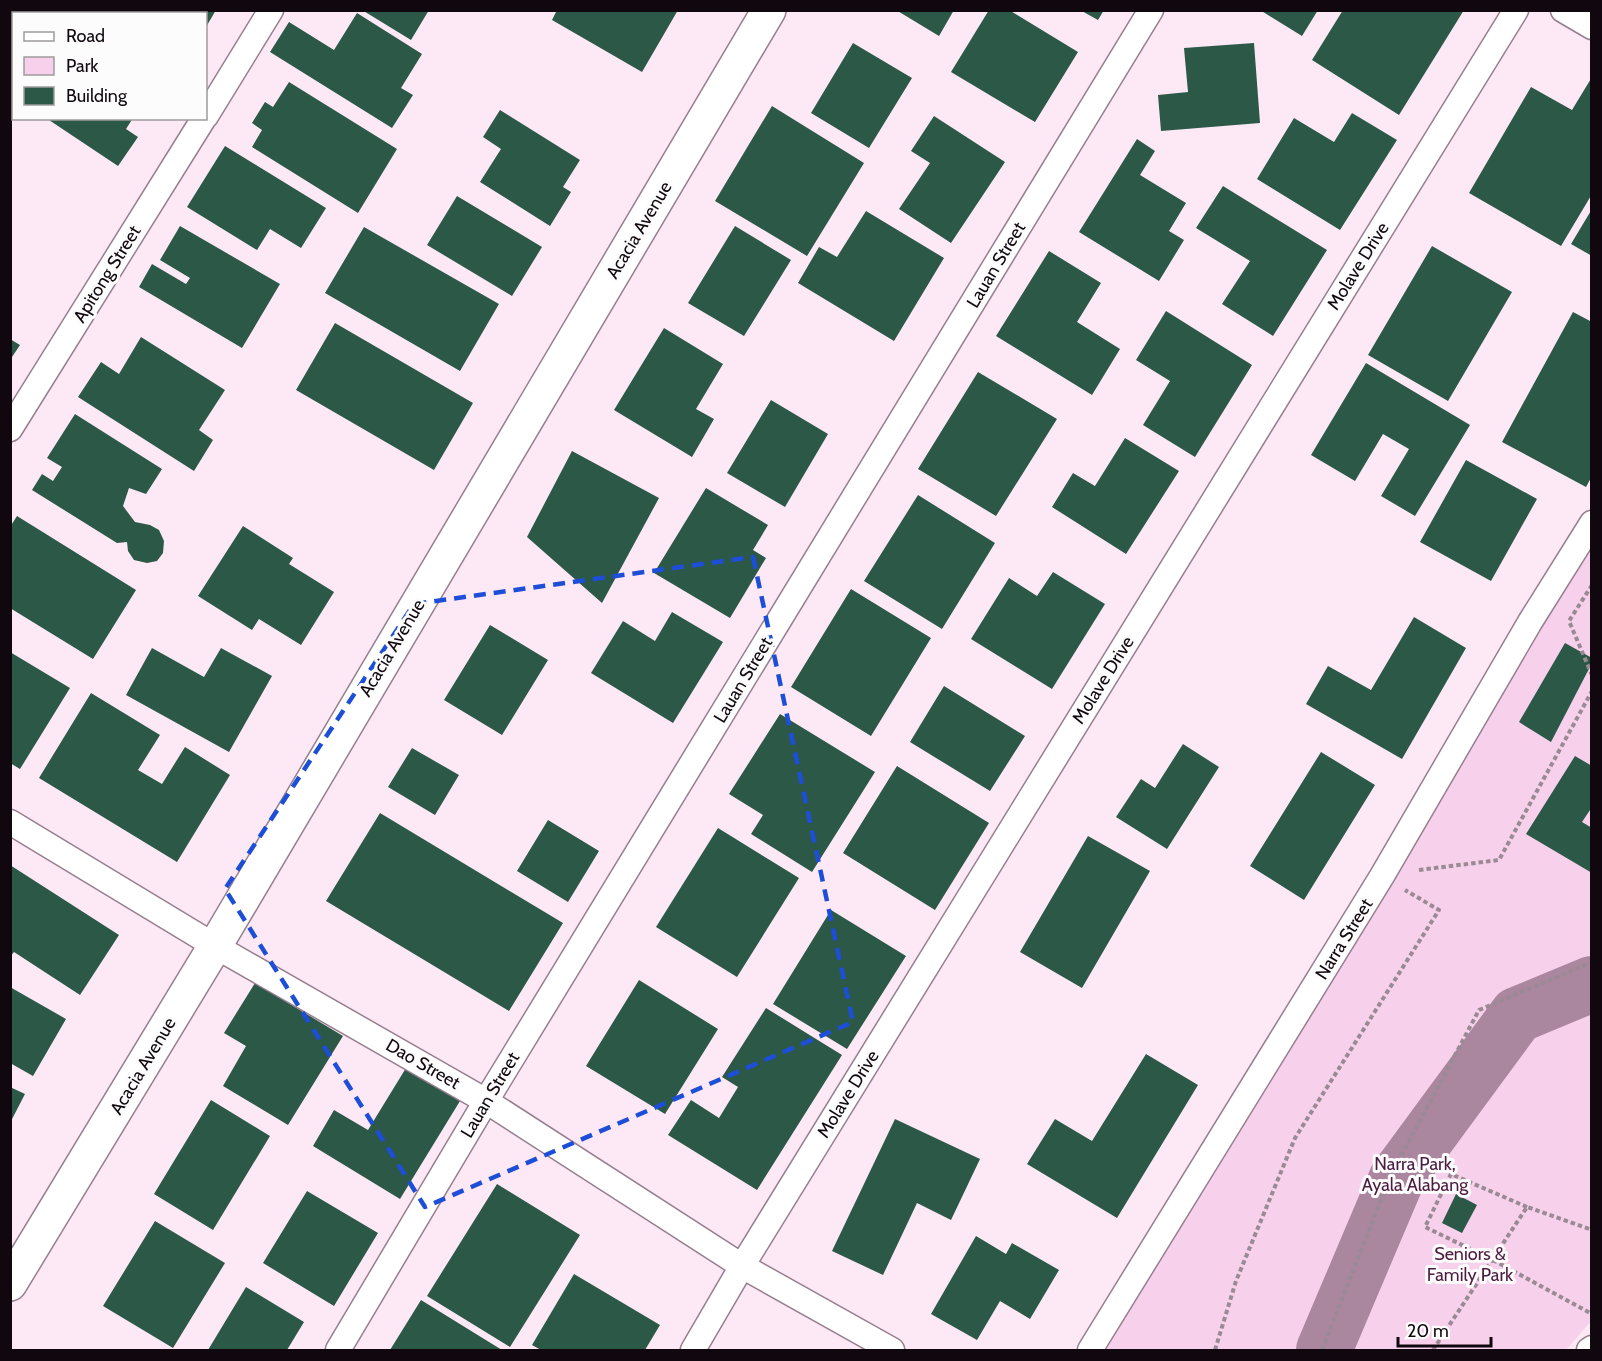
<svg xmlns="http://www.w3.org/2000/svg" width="1602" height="1361" viewBox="0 0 1602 1361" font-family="Cabin,sans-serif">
<rect width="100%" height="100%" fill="#fde8f6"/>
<!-- green -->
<path fill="#f7d0eb" d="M1591,547V1321L1566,1350H1102L1446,784Z"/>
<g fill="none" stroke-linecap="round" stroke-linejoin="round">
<!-- river -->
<path stroke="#ab869f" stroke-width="56" d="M1324,1350L1397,1178L1517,1015L1592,984"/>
</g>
<!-- building -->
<path fill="#2c5847" d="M70,10H160L165,14H75Z
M177,10H216L206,27V14H181Z
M362,10H429L411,40Z
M557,10H678L642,72L552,20Z
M896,10H954L939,36Z
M989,10H1009L1078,52L1035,122L951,72Z
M1080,10H1104L1098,20Z
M1260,10H1318L1302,36Z
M1343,10H1464L1399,115L1312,60Z
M357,13L422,54L401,88L413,95L392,128L270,52L289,22L334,50Z
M853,43L912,78L869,148L811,113Z
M1254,43L1260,123L1161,131L1158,95L1188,92L1184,48Z
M1592,77V194L1561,246L1469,193L1531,87L1572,110Z
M289,82L397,149L358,213L252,147L262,130L252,123L265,102L273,107Z
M772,106L864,163L807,256L715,201Z
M500,110L580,160L563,187L571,192L550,226L480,182L501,149L483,137Z
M1352,113L1397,140L1340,230L1257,179L1294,118L1334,142Z
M934,116L1005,162L951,243L899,209L930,163L911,151Z
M46,118H133L126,129L138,137L118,166Z
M1137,139L1155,151L1140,175L1186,203L1169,231L1184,240L1159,281L1079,232Z
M225,146L326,208L301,248L270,229L257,250L187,207Z
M1223,186L1327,250L1273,336L1222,304L1250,261L1196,228Z
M457,196L542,247L512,296L427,245Z
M1592,209V256L1571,244Z
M866,211L944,258L894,341L798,283L819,247L837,257Z
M180,226L280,284L242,348L139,287L152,264L186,284L190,278L160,260Z
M735,226L791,260L744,336L688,303Z
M364,227L499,304L460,371L325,293Z
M1432,246L1512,292L1448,401L1368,355Z
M1049,251L1101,283L1077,322L1120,349L1092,395L996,336Z
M1166,311L1252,365L1195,457L1143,425L1170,381L1136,360Z
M1573,312L1592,322V476L1586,487L1502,442Z
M335,323L473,403L434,470L296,390Z
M664,328L723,364L696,409L714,419L692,457L614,410Z
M141,337L225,390L199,430L213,440L194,471L78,397L101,362L119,374Z
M10,339L20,345L10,360Z
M1366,363L1470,425L1415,516L1381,496L1409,449L1383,434L1355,481L1311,455Z
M978,372L1057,419L996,516L918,469Z
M771,400L828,434L785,507L727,473Z
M75,414L162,469L146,494L129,488L123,506L135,522L150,525L159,530L164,541L163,553L157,561L147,563L134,560L128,551L127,542L117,543L32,490L42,474L53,481L62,467L47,458Z
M1125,438L1179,471L1126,554L1052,507L1073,473L1095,486Z
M572,451L659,498L602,603L527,537Z
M1466,460L1537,499L1491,581L1420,542Z
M706,488L768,525L753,550L766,558L730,618L654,573Z
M918,495L995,543L942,629L864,581Z
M17,516L136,590L93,659L10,608V527Z
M243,526L293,558L289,564L334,592L301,645L259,619L252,630L198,596Z
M1053,572L1105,604L1052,689L971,639L1009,578L1037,596Z
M851,589L931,638L871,736L791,687Z
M672,612L723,642L673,723L591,673L623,621L655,641Z
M1414,617L1466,648L1402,759L1306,704L1328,666L1371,690Z
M490,625L548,660L502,735L444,700Z
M1565,643L1592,658V663L1551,742L1519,722Z
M152,648L204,677L221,648L272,676L229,752L126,695Z
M10,652L70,688L20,769L10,763Z
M944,686L1025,736L990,791L910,742Z
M91,693L160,735L138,770L162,784L185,747L230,775L177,862L39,778Z
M780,714L875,772L812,872L751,834L763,815L729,794Z
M1183,744L1219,767L1167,849L1116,817L1141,779L1155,788Z
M412,748L459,775L435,815L388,787Z
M1321,752L1375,785L1304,900L1250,866Z
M1575,756L1592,766V807L1582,822L1592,828V873L1526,834Z
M897,766L989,823L935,910L843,853Z
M380,813L563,923L509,1011L326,901Z
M548,820L599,851L568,902L517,871Z
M718,828L799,878L737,977L656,927Z
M1088,836L1150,871L1082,988L1020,952Z
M10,865L119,935L80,995L14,952L10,957Z
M831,910L906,956L847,1049L773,1004Z
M639,980L718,1029L665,1114L586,1066Z
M255,983L343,1036L288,1125L223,1086L246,1046L224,1033Z
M10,987L66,1019L33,1076L10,1063Z
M766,1008L842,1055L757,1190L668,1135L691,1100L719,1118L738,1087L722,1077Z
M1146,1054L1198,1085L1117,1218L1027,1164L1055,1119L1092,1141Z
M406,1068L460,1101L400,1199L313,1146L334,1110L368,1130Z
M10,1087L25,1094L10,1123Z
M211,1100L270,1136L213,1230L154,1194Z
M895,1119L980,1159L951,1220L917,1203L883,1275L832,1251Z
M497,1184L580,1235L510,1347L427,1296Z
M307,1191L378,1233L334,1306L263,1263Z
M1456,1194L1477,1205L1462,1233L1442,1223Z
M155,1221L225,1263L173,1348L103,1306Z
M976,1236L1006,1254L1012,1243L1059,1270L1030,1319L1000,1301L977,1340L931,1314Z
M574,1274L660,1325L645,1350H541L532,1345Z
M246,1287L304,1322L287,1350H208Z
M421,1300L502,1350H390Z"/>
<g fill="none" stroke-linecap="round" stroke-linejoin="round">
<!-- street casing -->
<g stroke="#967f8f" stroke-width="27">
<path id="street" d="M1563,10L1592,27
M206,116L271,10
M10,429L204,118
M10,822L215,946L486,1101L742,1266L892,1350
M338,1350L486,1101L1151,10
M693,1350L742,1266L1516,10
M1090,1350L1382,876L1530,622L1592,523
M1589,1350L1592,1348"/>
</g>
<!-- secondary casing -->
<g stroke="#967f8f" stroke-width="36">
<path id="secondary" d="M10,1284L215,946L769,10"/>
</g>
<!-- path -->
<path stroke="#9a8a95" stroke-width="4" stroke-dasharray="4.5 3" stroke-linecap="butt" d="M1592,585L1569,621L1592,675
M1419,870L1499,860L1592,691
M1527,1207L1451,1174L1425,1227L1493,1260L1592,1314
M1215,1350L1236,1281L1295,1138L1439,910L1405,890
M1322,1350L1390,1177L1479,1010L1592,962
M1433,1350L1527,1207L1592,1230"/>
<!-- street -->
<use href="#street" stroke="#fff" stroke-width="24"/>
<!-- secondary -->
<use href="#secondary" stroke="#fff" stroke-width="33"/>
</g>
<!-- marked area -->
<path fill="none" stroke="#1d4ed8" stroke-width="4.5" stroke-dasharray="12 8" stroke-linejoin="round" d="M753,557L853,1022L425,1207L225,889L414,604Z"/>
<g text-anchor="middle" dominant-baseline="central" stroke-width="6" stroke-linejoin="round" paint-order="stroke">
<!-- street labels -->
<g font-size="18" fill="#10080e" stroke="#fcfcfc">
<text transform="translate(639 230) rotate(-59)">Acacia Avenue</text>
<text transform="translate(996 265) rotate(-59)">Lauan Street</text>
<text transform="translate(1358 266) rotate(-58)">Molave Drive</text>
<text transform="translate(107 274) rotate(-58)">Apitong Street</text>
<text transform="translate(392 648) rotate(-59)">Acacia Avenue</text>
<text transform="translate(743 680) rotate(-59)">Lauan Street</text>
<text transform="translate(1103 680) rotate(-58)">Molave Drive</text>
<text transform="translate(1344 939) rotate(-58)">Narra Street</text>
<text transform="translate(423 1064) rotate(30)">Dao Street</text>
<text transform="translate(143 1066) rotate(-59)">Acacia Avenue</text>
<text transform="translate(848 1094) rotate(-58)">Molave Drive</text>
<text transform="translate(490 1095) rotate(-59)">Lauan Street</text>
</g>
<!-- park labels -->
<g font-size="18" fill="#4b1c40" stroke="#fcfcfc">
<text x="1415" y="1164">Narra Park,<tspan x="1415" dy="21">Ayala Alabang</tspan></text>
<text x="1470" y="1254">Seniors &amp;<tspan x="1470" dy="21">Family Park</tspan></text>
</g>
</g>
<!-- border -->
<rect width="1602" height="1361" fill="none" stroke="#10080e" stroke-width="24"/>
<!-- legend -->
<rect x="12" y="12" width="195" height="108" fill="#fcfcfc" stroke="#9e9a9d" stroke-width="1.5"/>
<rect x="24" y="32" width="30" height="9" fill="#ffffff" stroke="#9e9a9d" stroke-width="1.5"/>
<text x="66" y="42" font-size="18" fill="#10080e">Road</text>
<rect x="24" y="57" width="30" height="18" fill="#f7d0eb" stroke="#9e9a9d" stroke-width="1.5"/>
<text x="66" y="72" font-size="18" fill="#10080e">Park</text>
<rect x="24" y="87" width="30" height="18" fill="#2c5847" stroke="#9e9a9d" stroke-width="1.5"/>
<text x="66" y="102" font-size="18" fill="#10080e">Building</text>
<!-- scale -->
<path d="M1398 1337v9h93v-9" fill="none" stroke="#10080e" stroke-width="3"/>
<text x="1407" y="1337" font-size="18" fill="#10080e" stroke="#fcfcfc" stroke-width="4.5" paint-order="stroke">20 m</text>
</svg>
